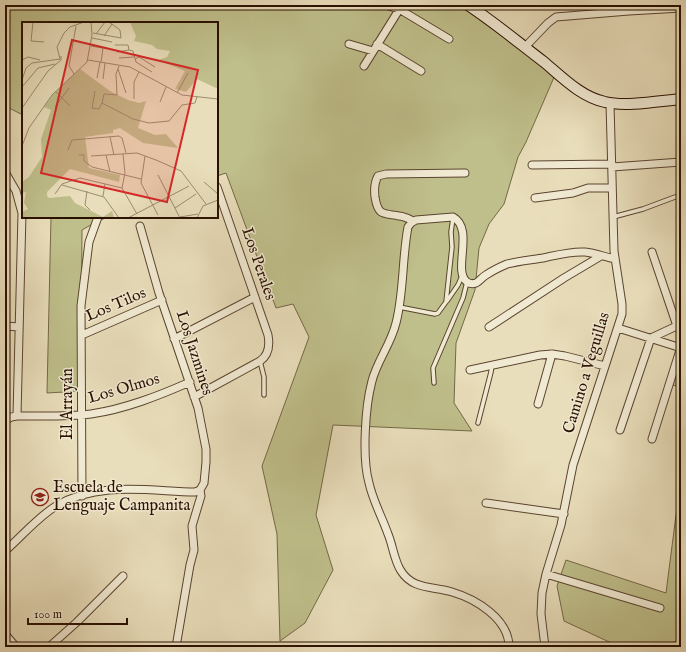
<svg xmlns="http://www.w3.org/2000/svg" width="686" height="652" viewBox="0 0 686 652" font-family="'IM FELL English',serif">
<rect width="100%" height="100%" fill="#e9debb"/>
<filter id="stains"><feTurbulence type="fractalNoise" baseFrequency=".005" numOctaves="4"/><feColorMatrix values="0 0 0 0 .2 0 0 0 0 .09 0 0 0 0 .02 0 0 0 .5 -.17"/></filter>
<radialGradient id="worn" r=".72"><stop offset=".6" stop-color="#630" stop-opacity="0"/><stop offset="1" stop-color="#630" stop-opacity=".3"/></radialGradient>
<!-- green -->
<path fill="#bfbf8b" stroke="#746846" d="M5,5H459L555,75L526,142L518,157L504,204L489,224L479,248L475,290L456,343L454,403L472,431L333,425L316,515L333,570L305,623L280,641L277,534L262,466L309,337L293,304L276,308L226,173L217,176V23H23V115L5,106Z
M51,217H108L96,222L82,230L81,391L47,393Z
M681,356V387L672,385Z
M681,476V647H620L564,621L557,586L566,560L666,593Z"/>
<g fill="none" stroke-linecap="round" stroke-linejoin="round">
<!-- lane casing -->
<g stroke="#5a442f" stroke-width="5.5">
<path id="lane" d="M613,217L643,209L675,197
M447,301L458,285L462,276
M399,307L435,314L438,313L446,302L452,247L451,232L453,218
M260,361L264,377V395
M434,383L433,368L463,298L467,282
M478,423L491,372L492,365"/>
</g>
<!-- street casing -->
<g stroke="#5a442f" stroke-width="9">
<path id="street" d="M385,5L399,9L449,39
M349,44L373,51
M377,44L421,71
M525,47L548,23L556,17L629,11L681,8
M364,66L402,5
M532,165L612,164
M612,167L681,162
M5,172L16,191L22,213L17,416
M535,198L573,193L588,188H612
M413,221C409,219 404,216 399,216C383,213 378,216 375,197C374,189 374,183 378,176L386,174L465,173
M140,226L159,293L198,408L206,449V462L204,483L200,490
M652,252L677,326
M5,326L19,327
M489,327L564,278L601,256
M618,328L678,347L680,350L652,439
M82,335L162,300
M174,339L255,297
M470,370L540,355L552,354L565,356L605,366
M194,397L260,361C269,355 270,346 268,335L217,187
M538,404L552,354
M5,421L11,417L17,416C42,416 67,417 91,414C125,409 158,396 190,382
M620,430L651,338L681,324
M82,496L81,306L89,242L98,217
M486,503L564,514
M5,551C21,537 38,517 56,506C98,481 148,491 195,492L200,490
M546,574L660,608
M5,634L16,647
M49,647L77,622L123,576
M176,647L190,565L194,550L192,526L201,496L200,490
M509,647C509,619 476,599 452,592C433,586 413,590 401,571C394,560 393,546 388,534C382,517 373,501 369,483C362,458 365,407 372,381C377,361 391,344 396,323C404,292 402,258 408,227L411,223L416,220L453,217C475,229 452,271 467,282C470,284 473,284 476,283C480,281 482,277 486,275C492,271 500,267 507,264C519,261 531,260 543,258C557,255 571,251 585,252C595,253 605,257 615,259
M545,647L541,614L542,593L546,574L561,525L573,465L622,314V304L614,251L610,103"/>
</g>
<!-- secondary casing -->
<g stroke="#2a1000" stroke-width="12">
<path id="secondary" d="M468,5C494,22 519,43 544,62C562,77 581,97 605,102C626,107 659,101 681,99"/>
</g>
<!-- path -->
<path stroke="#2a1000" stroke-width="1" stroke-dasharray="3 2" stroke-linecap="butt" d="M559,9L563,5
M676,384L681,385"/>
<!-- lane -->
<use href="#lane" stroke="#f1ead3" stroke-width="3.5"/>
<!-- street -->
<use href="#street" stroke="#f1ead3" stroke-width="7"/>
<!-- secondary -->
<use href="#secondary" stroke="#f1ead3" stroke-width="10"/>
</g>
<!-- icons -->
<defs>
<g id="school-ring" transform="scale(0.9)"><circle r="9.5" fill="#f1ead3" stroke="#8f2418" stroke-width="1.5"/><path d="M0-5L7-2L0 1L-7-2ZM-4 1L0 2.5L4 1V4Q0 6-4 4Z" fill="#8f2418"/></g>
</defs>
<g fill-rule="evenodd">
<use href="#school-ring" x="40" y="497"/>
</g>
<g text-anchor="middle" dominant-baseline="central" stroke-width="3" stroke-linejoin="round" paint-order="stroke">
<!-- street labels -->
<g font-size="16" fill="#2a1000" stroke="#f1ead3">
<text transform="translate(258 264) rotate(71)">Los Perales</text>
<text transform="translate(116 305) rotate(-23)">Los Tilos</text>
<text transform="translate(194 353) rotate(72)">Los Jazmines</text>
<text transform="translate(587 373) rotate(-73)">Camino a Veguillas</text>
<text transform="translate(124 389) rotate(-16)">Los Olmos</text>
<text transform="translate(68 404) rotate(-90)">El Arrayán</text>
</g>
<!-- poi labels -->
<g font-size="16" fill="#2a1000" stroke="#f1ead3" text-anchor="start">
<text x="53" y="488">Escuela de<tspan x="53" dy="18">Lenguaje Campanita</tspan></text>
</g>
</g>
<!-- overview -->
<g transform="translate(22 22)">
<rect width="196" height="196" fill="#e9debb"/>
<path d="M108,0H196V67L175,57L164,70L153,67L163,49L136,38L145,35L148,29L135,27L130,23L112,19L114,14ZM58,47L88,69L106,78L117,81L124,79L116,106L133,113L144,112L156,126L121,121L98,106L91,108V111L63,115L67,146L98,153L97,160L48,147L25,170V174L27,176L48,174L53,181L81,195L90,189L92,196H0V190L6,187L2,181L4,170L0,171V160L7,155L20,135L19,117L29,88L22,85L31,72Z" fill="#bfbf8b"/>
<path fill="none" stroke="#9d8c70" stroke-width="1" d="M11,0L9,19L22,20M71,11L99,16L98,8L87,0M74,12L83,0M82,14L90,2M70,16L90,20M93,23H106L107,28L111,29L114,40L130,50M69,24L81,26L79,40M95,30L107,28M97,36L112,35M113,37L117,35L133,45M0,38L6,35L18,38M66,38L108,45L160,73L196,77M97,44L94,52L95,73L82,72L80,81L111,97L127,101L147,99L160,83L173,81L175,75M96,47L104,71M52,52L47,44L54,4M75,56L78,40M81,57L83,41M0,58L4,46L10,41L38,37L35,25L42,11L48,5L62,0M0,65L16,46L33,42M33,69L48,84M73,69L70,86L77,87L80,81M155,71L166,51M112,77V60L117,50M138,80L144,65M33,85L47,66M0,86L26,49L39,38V34M88,115L92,133M0,124L7,106L30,73L65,40L70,13L69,0M46,128L50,118L97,114L100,116L104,131M57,133H62V139L70,145L119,157M84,133L88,150M69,134L115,131L134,138L159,149L184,182M123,134L119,161L136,193M136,153L158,196M182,160L196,172M40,163L82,175L97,196M100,166L103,151L101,132M100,166L115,192M65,169L63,183L68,188M33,172L40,162L58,156L100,166M81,174L83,162M153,186L174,172M158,195L176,192M106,196L167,164M175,196L181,184L196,178"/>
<path fill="#d62828" fill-opacity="0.15" stroke="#d62828" stroke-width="2" d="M50,18L176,48L145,180L19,151Z"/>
<rect width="196" height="196" fill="none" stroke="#2a1000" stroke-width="2"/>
</g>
<!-- margin -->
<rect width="686" height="652" fill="none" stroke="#e9debb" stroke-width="20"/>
<rect x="6" y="6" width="674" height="640" fill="none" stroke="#2a1000" stroke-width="2"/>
<rect x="10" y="10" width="666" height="632" fill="none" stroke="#2a1000"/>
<!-- scale -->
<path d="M28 618v6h99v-6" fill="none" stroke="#2a1000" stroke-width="2"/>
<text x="34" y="618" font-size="12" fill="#2a1000" stroke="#f1ead3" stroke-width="3" paint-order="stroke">100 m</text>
<rect width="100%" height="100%" filter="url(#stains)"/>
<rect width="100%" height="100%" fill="url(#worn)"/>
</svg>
